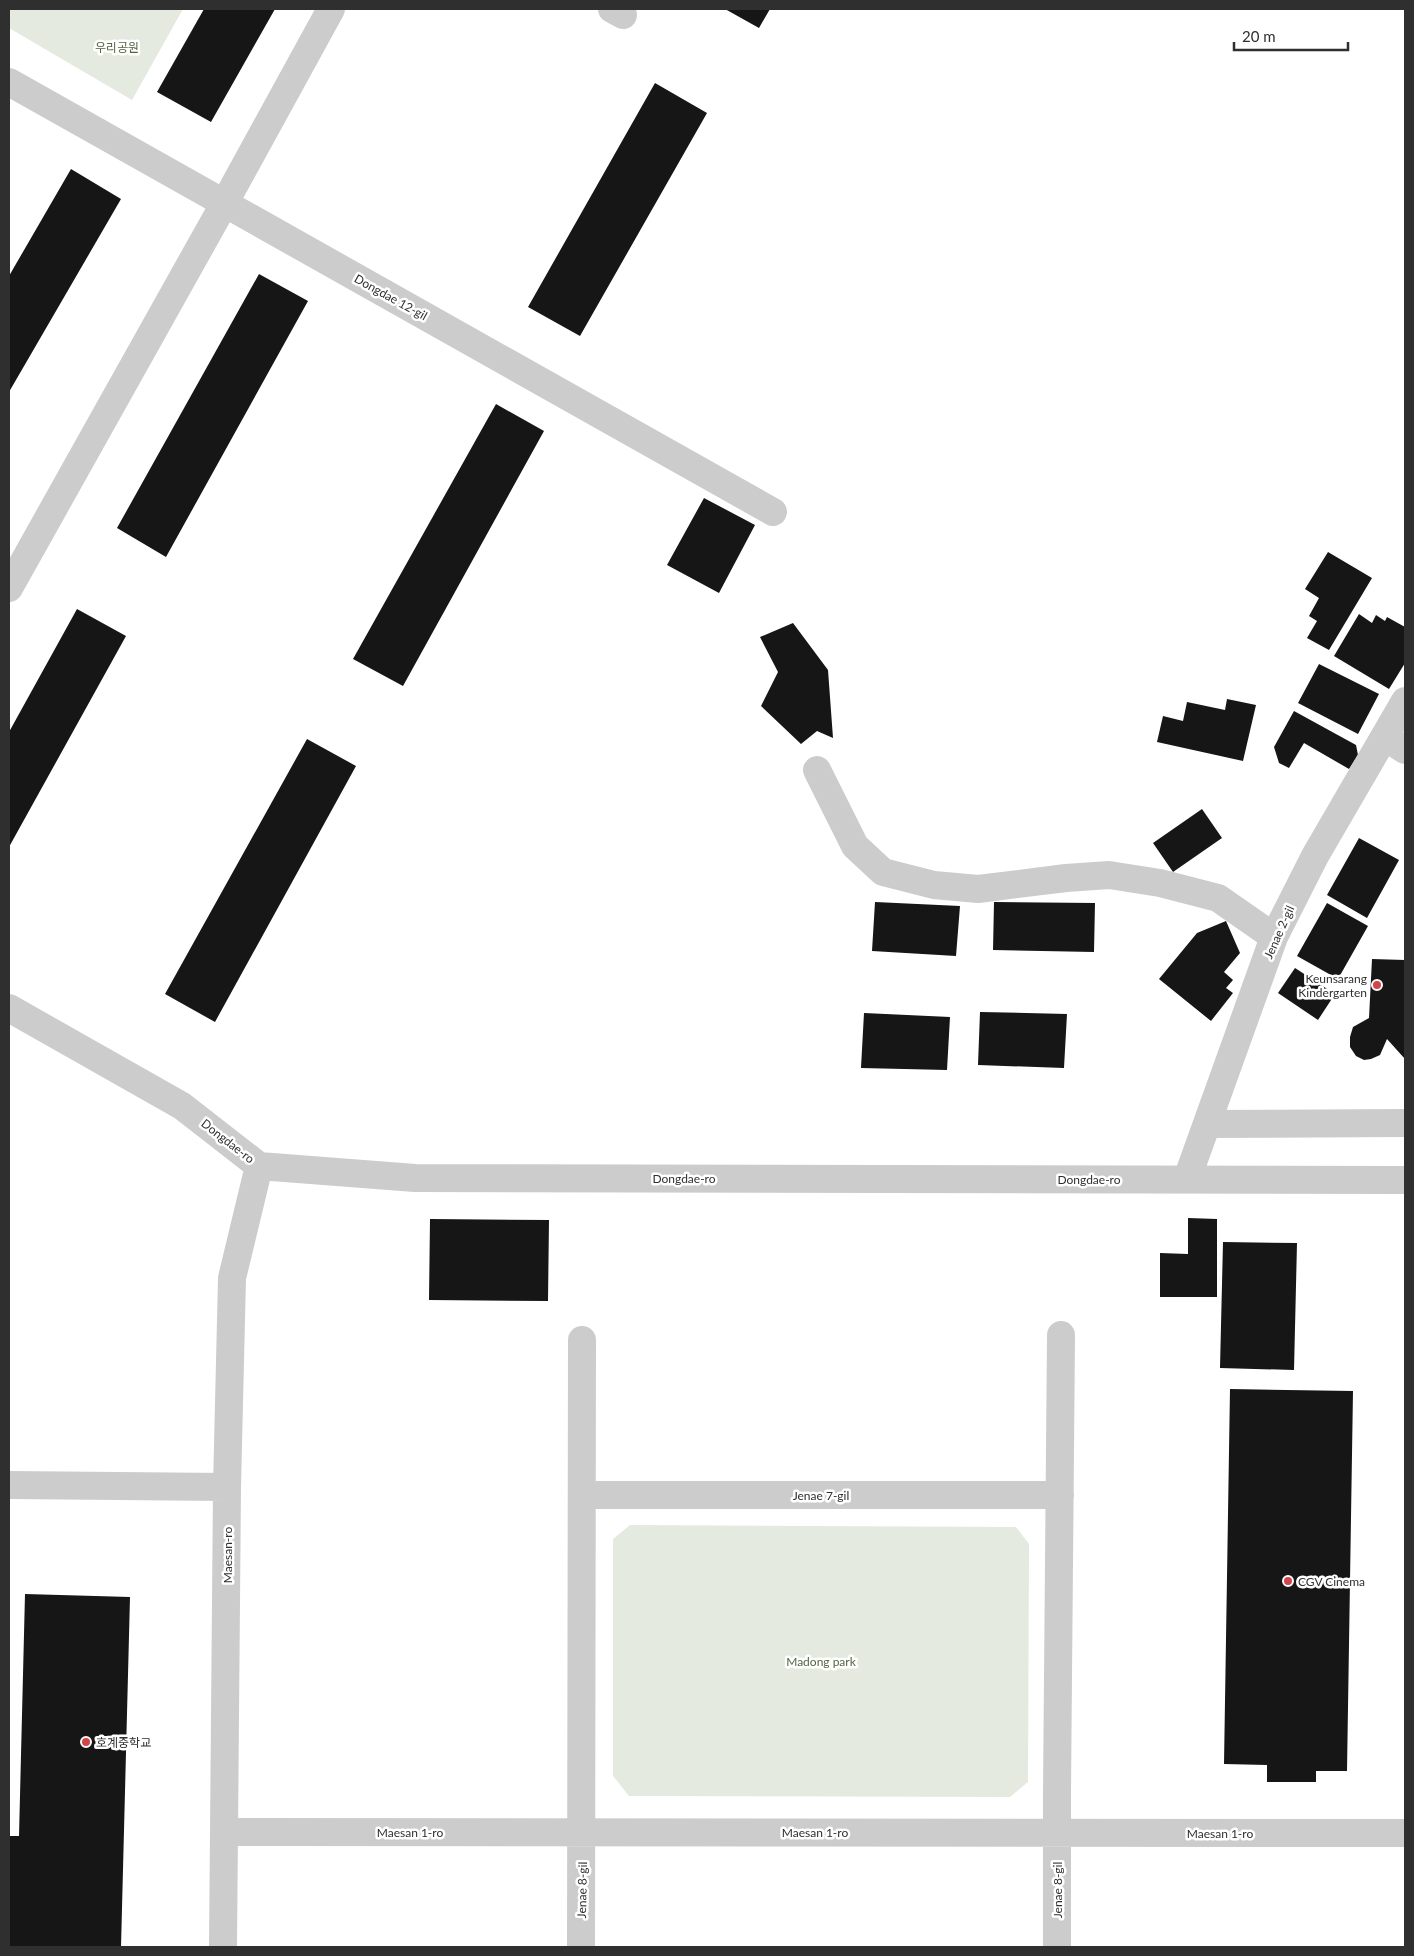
<svg xmlns="http://www.w3.org/2000/svg" width="1414" height="1956" viewBox="0 0 1414 1956" font-family="Lato,'Noto Sans KR',sans-serif">
<rect width="100%" height="100%" fill="#fff"/>
<!-- green -->
<path fill="#e4eadf" d="M9,9H183L132,100L9,28Z
M630,1525L1016,1527L1029,1544L1028,1782L1010,1797L629,1796L613,1776V1539Z"/>
<!-- building -->
<path fill="#161616" d="M204,9H275L211,122L157,92Z
M725,9H770L759,28Z
M655,83L707,113L580,336L528,307Z
M71,169L121,199L9,392V276Z
M259,274L308,301L166,557L117,528Z
M496,404L544,431L403,686L353,659Z
M704,498L755,525L719,593L667,565Z
M1328,552L1372,578L1329,650L1307,638L1317,621L1309,616L1319,598L1305,589Z
M77,609L126,636L9,847V732Z
M1359,614L1372,623L1376,615L1385,621L1387,617L1405,627V663L1389,689L1334,656Z
M793,623L828,670L833,738L817,731L801,744L761,706L778,672L760,637Z
M1319,664L1379,694L1358,734L1298,703Z
M1227,699L1256,705L1243,761L1157,742L1163,716L1183,721L1187,702L1225,710Z
M1294,711L1356,745L1358,755L1349,769L1304,743L1289,768L1279,763L1274,747Z
M307,739L356,766L215,1022L165,994Z
M1202,809L1222,838L1173,872L1153,843Z
M1359,838L1399,860L1367,918L1327,895Z
M875,902L960,906L956,956L872,951Z
M994,902L1095,903L1094,952L993,950Z
M1327,903L1368,926L1338,979L1297,956Z
M1226,921L1240,953L1224,972L1233,980L1226,988L1233,993L1211,1021L1159,979L1197,933Z
M1372,959L1405,960V1059L1387,1039L1380,1055L1371,1059L1364,1060L1356,1056L1350,1047V1037L1353,1027L1369,1018Z
M1295,968L1335,994L1318,1020L1278,993Z
M980,1012L1067,1014L1064,1068L978,1065Z
M864,1013L950,1017L947,1070L861,1068Z
M1188,1218L1217,1219V1297H1160V1253L1188,1254Z
M430,1219L549,1220L548,1301L429,1300Z
M1223,1242L1297,1243L1294,1370L1220,1368Z
M1230,1389L1353,1391L1347,1771H1316V1782H1267V1765L1224,1764Z
M25,1594L130,1597L121,1947H9V1836H19Z"/>
<g fill="none" stroke-linecap="round" stroke-linejoin="round">
<!-- minor -->
<path stroke="#ccc" stroke-width="28" d="M612,9L623,15
M9,82L773,512
M9,588L224,204L331,9
M1385,737L1405,750
M817,770L855,846L883,872L934,885L978,889L1066,878L1109,875L1160,883L1218,898L1274,937
M9,1008L182,1106L259,1166L415,1178L1405,1180
M1207,1124L1405,1123
M1187,1179L1274,937L1315,856L1405,701
M9,1485L227,1487
M582,1495H1060
M224,1832L1405,1833
M223,1947L227,1487L232,1278L259,1166
M581,1947L582,1340
M1057,1947V1791L1061,1335"/>
</g>
<!-- markers -->
<g fill="#d1464a" stroke="#fff" stroke-width="2">
<circle cx="1377" cy="985" r="5"/>
<circle cx="1288" cy="1581" r="5"/>
<circle cx="86" cy="1742" r="5"/>
</g>
<g text-anchor="middle" dominant-baseline="central" stroke-width="5" stroke-linejoin="round" paint-order="stroke">
<!-- park labels -->
<g font-size="12" fill="#516641" stroke="#fff">
<text x="117" y="47">우리공원</text>
<text x="821" y="1661">Madong park</text>
</g>
<!-- street labels -->
<g font-size="12" fill="#2f2f2f" stroke="#fff">
<text transform="translate(391 297) rotate(29)">Dongdae 12-gil</text>
<text transform="translate(1279 932) rotate(-66)">Jenae 2-gil</text>
<text transform="translate(228 1141) rotate(38)">Dongdae-ro</text>
<text x="684" y="1178">Dongdae-ro</text>
<text x="1089" y="1179">Dongdae-ro</text>
<text x="821" y="1495">Jenae 7-gil</text>
<text transform="translate(227 1555) rotate(-90)">Maesan-ro</text>
<text x="410" y="1832">Maesan 1-ro</text>
<text x="815" y="1832">Maesan 1-ro</text>
<text x="1220" y="1833">Maesan 1-ro</text>
<text transform="translate(582 1890) rotate(-89)">Jenae 8-gil</text>
<text transform="translate(1057 1890) rotate(-90)">Jenae 8-gil</text>
</g>
<!-- poi labels -->
<g font-size="12" fill="#2f2f2f" stroke="#fff" text-anchor="start">
<text x="1367" y="978" text-anchor="end">Keunsarang<tspan x="1367" dy="14">Kindergarten</tspan></text>
<text x="1298" y="1581">CGV Cinema</text>
<text x="96" y="1742">호계중학교</text>
</g>
</g>
<!-- border -->
<rect width="1414" height="1956" fill="none" stroke="#2f2f2f" stroke-width="20"/>
<!-- scale -->
<path d="M1234 42v8h114v-8" fill="none" stroke="#2f2f2f" stroke-width="2.5"/>
<text x="1242" y="42" font-size="15" fill="#2f2f2f" stroke="#ffffff" stroke-width="4" paint-order="stroke">20 m</text>
</svg>
